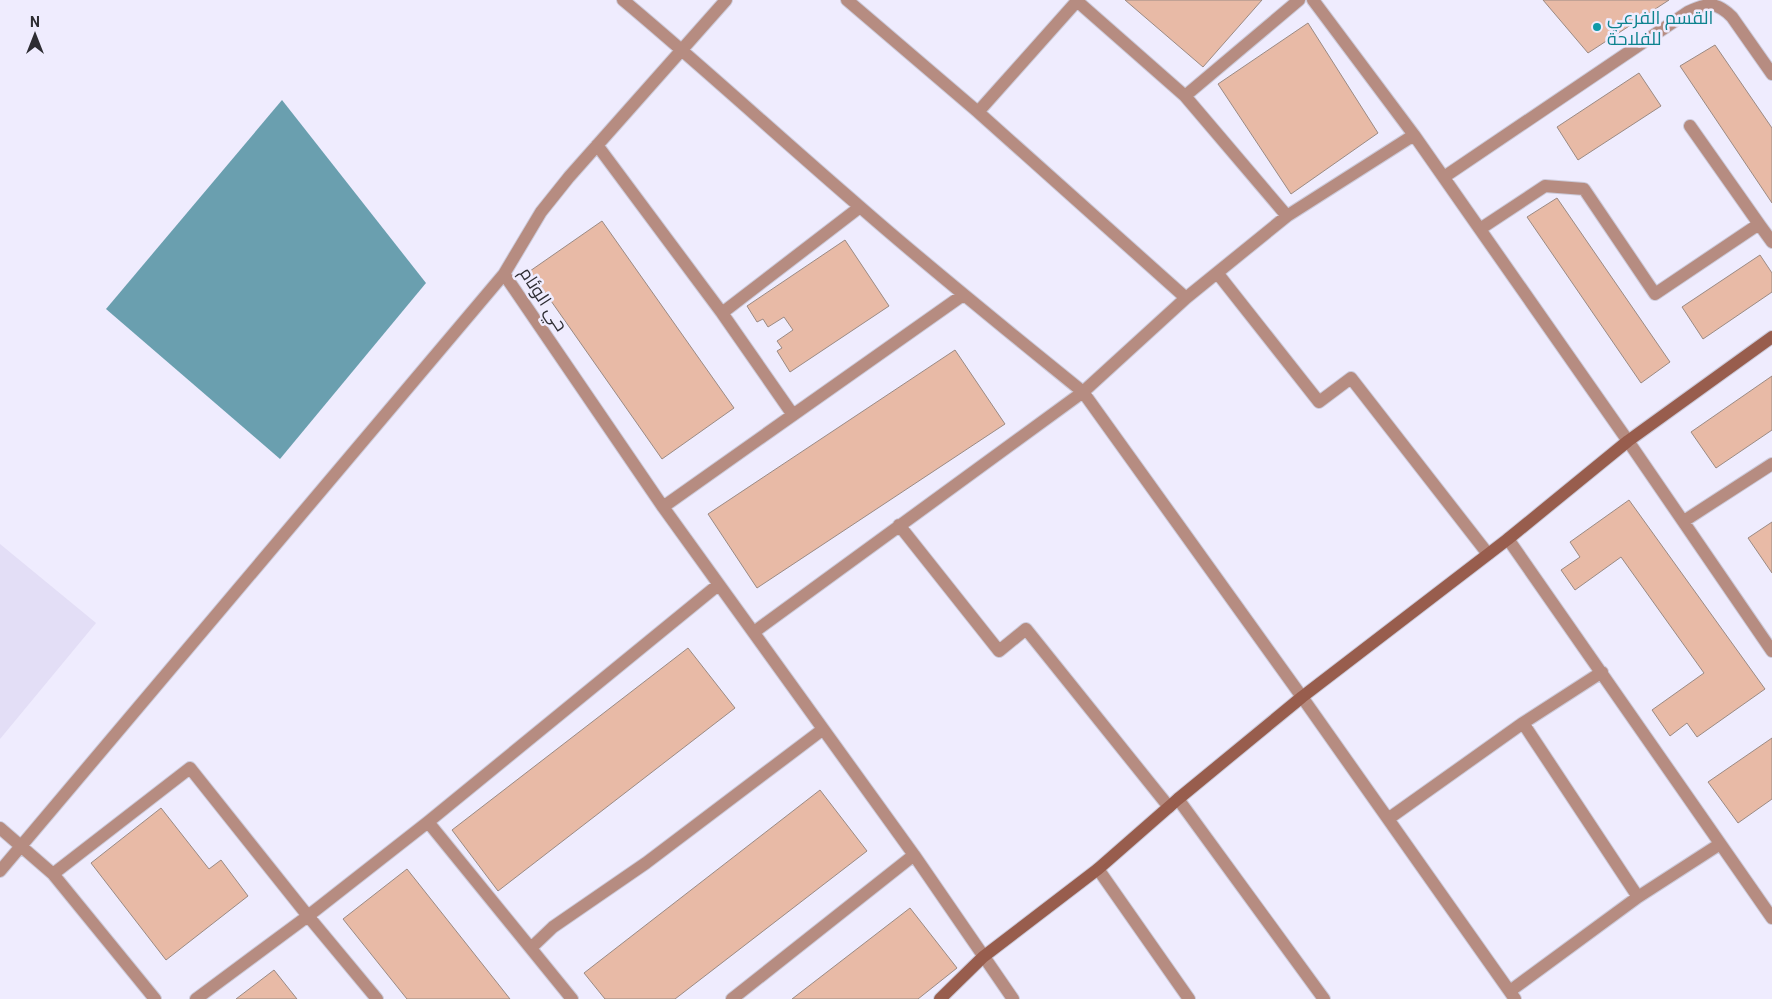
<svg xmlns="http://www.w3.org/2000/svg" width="1772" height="999" viewBox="0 0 1772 999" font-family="Roboto,Cairo,sans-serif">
<rect width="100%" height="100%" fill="#efecfe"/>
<!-- built -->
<path fill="#e3def6" d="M0,544L96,623L0,739Z"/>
<!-- water -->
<path fill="#6a9faf" d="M282,100L426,283L280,459L106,309Z"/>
<!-- building -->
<path fill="#e8baa6" stroke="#9b8a83" d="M1125,0H1262L1203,67Z
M1543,0H1669L1588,53Z
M1308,23L1378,133L1291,194L1218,84Z
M1715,45L1772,128V203L1680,66Z
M1639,73L1661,106L1578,160L1557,127Z
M1557,198L1670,362L1641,383L1527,217Z
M602,221L734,408L662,459L530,271Z
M845,240L889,306L790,372L777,351L782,348L777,341L793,330L784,317L768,327L763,319L757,322L747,306Z
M1760,255L1772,273V292L1703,339L1682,307Z
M955,350L1005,424L757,588L708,514Z
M1772,376V430L1716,468L1691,432Z
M1629,500L1765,689L1697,737L1687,723L1670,736L1652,710L1704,673L1621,557L1575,590L1561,570L1580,557L1570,542Z
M1772,522V573L1748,538Z
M688,648L735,708L498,891L452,830Z
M1772,738V799L1738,823L1708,782Z
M820,790L867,851L675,999H605L584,973Z
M161,808L209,869L221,860L248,896L166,960L91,863Z
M407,869L510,999H407L343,919Z
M910,908L957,968L918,999H792Z
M274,970L297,999H236Z"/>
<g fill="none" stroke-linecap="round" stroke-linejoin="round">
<!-- street casing -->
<g stroke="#cccad9" stroke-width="14">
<path id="street" d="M623,0C703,67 780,138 859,206C932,270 1008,331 1083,392L1186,298
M726,0L569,177L541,212L504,274L663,507L914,855L1013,999
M847,0L978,112
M1076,0L1077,1L978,112L1186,298L1287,216L1414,135L1313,0
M1077,1L1185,96L1287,216
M1185,96L1299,0
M1690,126L1759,224
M1414,135L1628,441L1772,651
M597,145L722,313L793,415L963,295
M1444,177L1688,12C1707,3 1716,1 1732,17L1772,74
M1480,229L1545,186L1584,189L1655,294L1759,224L1772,242
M1218,274L1319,402L1351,378L1488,554
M722,313L860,207
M663,507L793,415
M1684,521L1772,464
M899,525L999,651L1026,629L1169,807
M1508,539L1772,918
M754,632L1083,392L1302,697L1515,999
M1523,723L1638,897
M1178,799L1324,999
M1388,819L1523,723L1602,672
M428,822L572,999
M0,828L53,874L155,999
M1098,869L1189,999
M0,871L504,274
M53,874L190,768L308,916L377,999
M531,948L553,927L646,863L822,730
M1510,991L1638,897L1720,844
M196,999L308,916L428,822L718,585
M732,999L914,855"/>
</g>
<!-- secondary casing -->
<g stroke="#cccad9" stroke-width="14">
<path id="secondary" d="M940,999L983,957L1098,869L1178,799L1302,697L1508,539L1628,441L1772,337"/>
</g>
<!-- street -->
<use href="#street" stroke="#b68c81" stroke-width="12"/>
<!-- secondary -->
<use href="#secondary" stroke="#985d4d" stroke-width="12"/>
</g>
<!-- markers -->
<circle fill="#0f9aa8" stroke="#efecfe" stroke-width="2" cx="1597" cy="27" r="5"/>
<g text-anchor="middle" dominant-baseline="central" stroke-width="5" stroke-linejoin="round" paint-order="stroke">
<!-- culture labels -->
<g font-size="18" fill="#0d838f" stroke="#efecfe" text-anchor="start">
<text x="1607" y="17">القسم الفرعي<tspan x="1607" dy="21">للفلاحة</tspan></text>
</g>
<!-- street labels -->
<g font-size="18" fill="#2e2d33" stroke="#efecfe">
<text transform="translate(544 299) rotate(57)">حي الوئام</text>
</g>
</g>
<!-- north arrow -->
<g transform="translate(35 35)" stroke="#efecfe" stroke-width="4" paint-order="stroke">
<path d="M0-4L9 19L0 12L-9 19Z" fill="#2e2d33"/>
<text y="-8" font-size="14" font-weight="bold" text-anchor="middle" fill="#2e2d33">N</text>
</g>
</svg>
